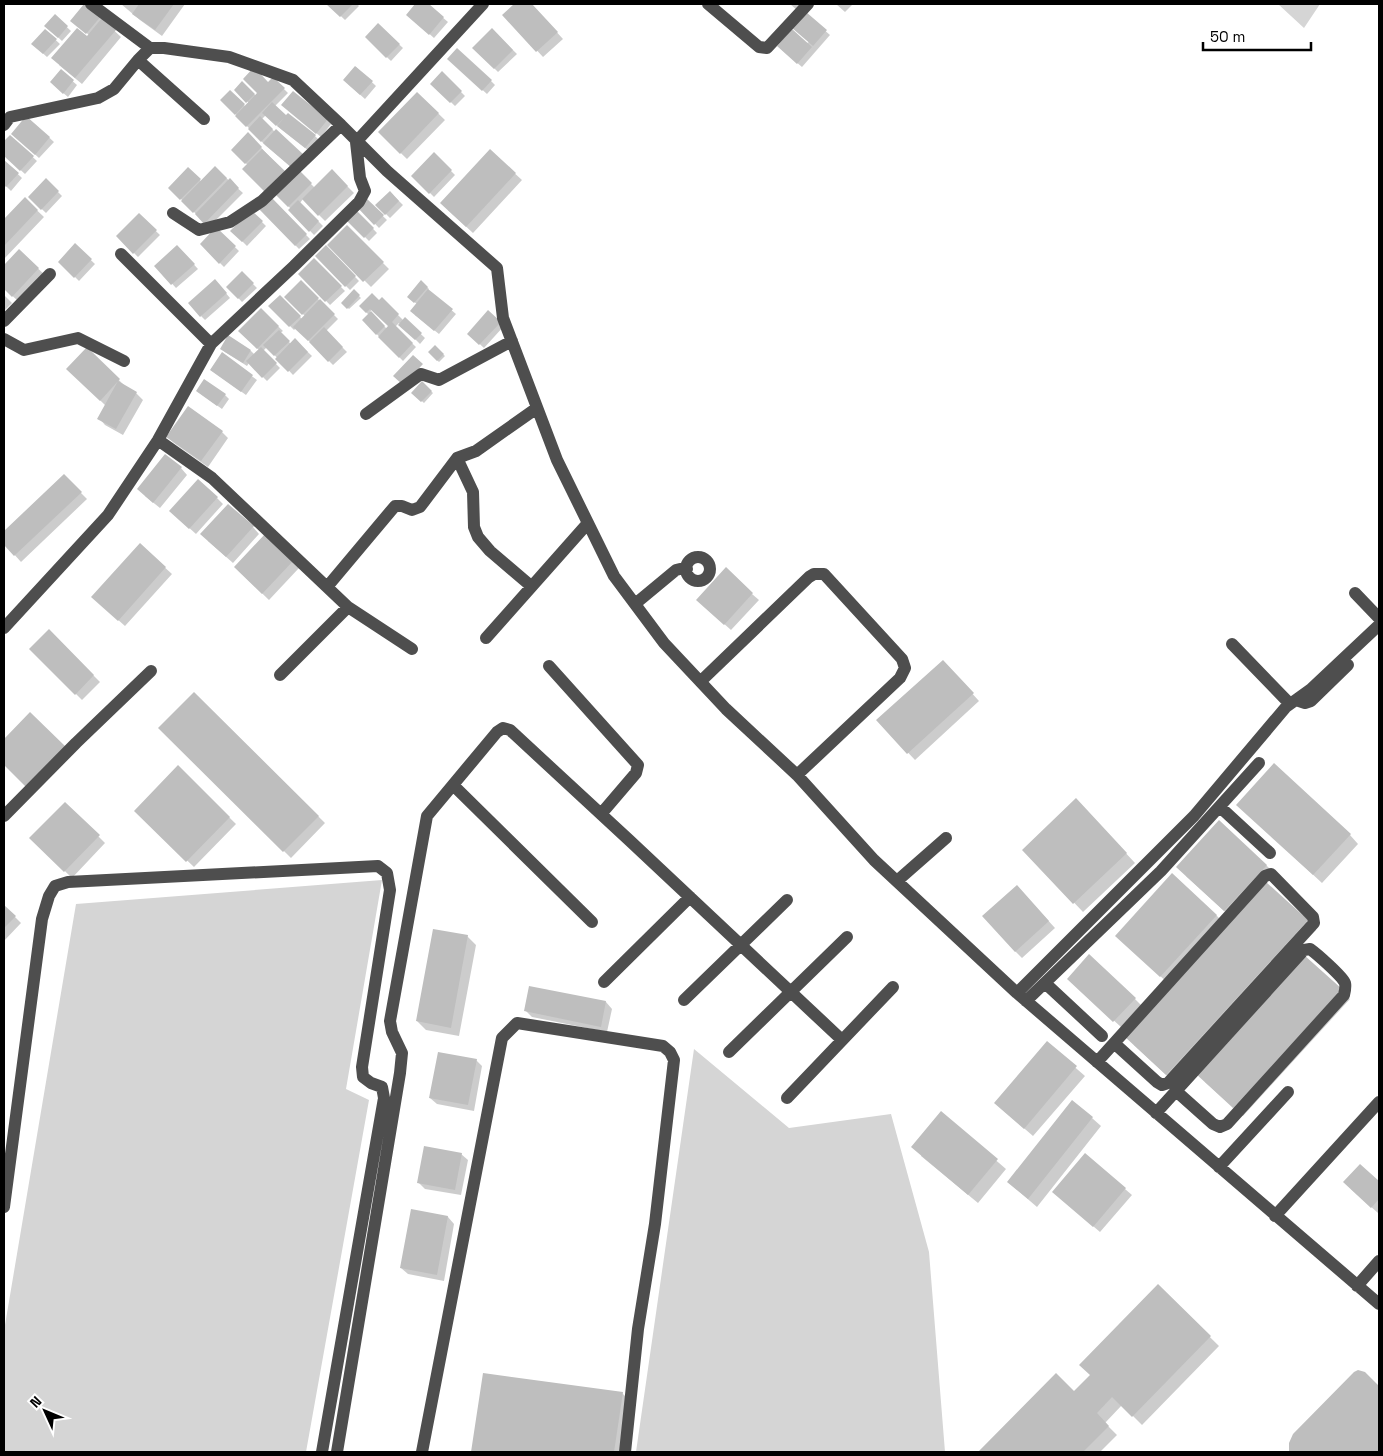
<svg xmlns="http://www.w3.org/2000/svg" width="1383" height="1456" viewBox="0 0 1383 1456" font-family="'Space Grotesk',sans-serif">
<rect width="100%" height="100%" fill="#fff"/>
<!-- green -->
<path fill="#d5d5d5" d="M1278,4H1320L1304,28Z
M382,880L346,1089L369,1100L306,1452H4V1331L76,904Z
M694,1049L789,1128L891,1114L929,1252L945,1452H636Z"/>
<!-- shadow -->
<path fill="#0003" fill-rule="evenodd" d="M86,4L121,37L82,84L59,65L89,35L76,24Z
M121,4H185L162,36L140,20Z
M328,4H357L359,6L345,20Z
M417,4H427L448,22L434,38L408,15Z
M516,4H531L563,39L543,57L504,15Z
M790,4H805L798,11Z
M836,4H853L845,12Z
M806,14L830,35L802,67L782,50L807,43L809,42Z
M55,16L71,31L62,41L46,26Z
M378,25L403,48L391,61L366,37Z
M45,30L60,44L47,57L37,48Z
M492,30L517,54L498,72L474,48Z
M453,63L491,81L495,85L487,94Z
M356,67L376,86L365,99L348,84Z
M61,71L77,85L68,97L55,86Z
M442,73L465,96L455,106L432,84Z
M273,78L288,93L275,106L286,117L315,136L319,140L309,151L281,129L266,115L262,119L275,132L297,170L315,188L332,171L354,193L325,221L303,199L300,203L323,226L314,235L290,210L291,209L233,150L248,134L290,178L297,172L265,145L222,100L230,91L246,107L249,103L235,90L242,83L256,96Z
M417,93L445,120L407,159L379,132Z
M287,109L327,120L331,124L321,137Z
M27,117L54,142L39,158L16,137Z
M10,136L37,161L25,174L4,155V143Z
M490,151L522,180L473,233L448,210Z
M434,154L455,175L434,197L413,176Z
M4,161L22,178L11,191L4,184Z
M215,168L243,193L209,227L170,188L188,169L202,182Z
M46,180L62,196L46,213L29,197Z
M390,192L403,205L390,218L377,205Z
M25,199L44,217L4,259V221Z
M271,199L310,239L299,249L260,209Z
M366,200L387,220L379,228L359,207Z
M251,211L266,226L247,246L232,231Z
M357,212L377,233L369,241L349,221Z
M139,215L160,235L138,257L117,236Z
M347,227L389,269L371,287L329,245Z
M216,229L239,251L224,267L201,244Z
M75,245L95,264L79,281L60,262Z
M177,246L198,269L176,288L156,266Z
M326,247L359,281L350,290L316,256Z
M19,251L45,275L19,302L4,288V267Z
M314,260L345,291L330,305L300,274Z
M242,273L257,288L242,302L228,287Z
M301,282L338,319L326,331L347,352L333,365L296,328L294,330L270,306L280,296L302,319L305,316L285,297Z
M421,282L429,289L428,290L456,314L439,334L415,315L417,304L408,297Z
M219,285L230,298L205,320L201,316Z
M354,291L361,298L349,309L343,303Z
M4,295L12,303L4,311Z
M382,299L404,321L405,319L425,338L420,344L399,323L395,327L416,347L403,361L363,320L369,315L360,306L379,302ZM372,309L390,327L387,329L370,312Z
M261,310L283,331L280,333L291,344L295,340L312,356L293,375L267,347L263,351L280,368L267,381L249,363L247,366L225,352L221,348L251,351L255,355L259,350L240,331Z
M488,312L504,326L484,348L469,334Z
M435,347L445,356L439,362L429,352Z
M87,349L127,388L136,393L143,400L123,435L105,425L99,418L106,406L68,369Z
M222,354L257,380L246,395L211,370Z
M422,383L433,393L424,403L413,393Z
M197,391L225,395L229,399L222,409Z
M222,432L228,438L208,467L174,443L168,437Z
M181,468L187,475L160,508L145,496Z
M64,476L87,499L21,562L4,543V532Z
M217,498L223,504L196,534L177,517Z
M253,527L259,534L233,563L208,541Z
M265,536L299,568L269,600L235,567Z
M140,545L172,574L125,626L99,603Z
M752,594L759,600L731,630L704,606Z
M49,631L100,682L82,700L31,649Z
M949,668L979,701L915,760L878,721Z
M194,693L325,823L291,858L160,728Z
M178,767L236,824L194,867L135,811Z
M65,803L105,843L72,878L31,838Z
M1085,809L1135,863L1083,912L1024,850Z
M1246,813L1350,835L1358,844L1322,883Z
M1266,865L1275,874L1266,884L1316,930L1175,1083L1134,1045L1233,919L1186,876Z
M1023,893L1055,928L1022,958L1015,951Z
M4,906L21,923L4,941Z
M1216,915L1225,924L1169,984L1125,944Z
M467,936L476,945L459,1036L426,1030L417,1021Z
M1075,985L1135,999L1141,1005L1121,1027Z
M1341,990L1350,999L1243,1116L1205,1082Z
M606,1002L612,1009L607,1032L532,1017L526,1011Z
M1047,1043L1085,1076L1033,1136L1004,1111Z
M476,1060L482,1066L474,1111L437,1104L430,1098Z
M941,1113L1006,1169L978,1203L921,1156Z
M1092,1118L1101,1126L1037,1207L1008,1182Z
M461,1154L468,1160L461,1195L425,1189L418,1182Z
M1360,1166L1379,1183L1378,1213L1351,1189Z
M1125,1189L1132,1195L1100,1232L1060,1198Z
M412,1211L448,1217L454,1224L444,1281L408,1274L401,1268Z
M1158,1286L1219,1346L1142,1425L1122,1405L1105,1423L1117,1435L1100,1452H980L1056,1375L1074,1393L1091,1375Z
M1365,1373L1379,1388V1452H1290V1447Z
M484,1374L622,1393L631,1402L624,1452H473Z"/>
<!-- building -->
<path fill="#bebebe" d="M84,4H88L102,15L86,34L70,21Z
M139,4H174L155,30L132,14Z
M326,4H353L340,17Z
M415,4H429L444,17L429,35L406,15Z
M514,4H532L558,32L536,52L502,15Z
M806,12L827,30L813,46L792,28Z
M55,14L68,26L58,38L44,26Z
M102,18L116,30L75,78L51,58L77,28L87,36Z
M378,23L400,44L386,58L365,37Z
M492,28L513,50L494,69L472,48Z
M45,29L57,39L43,54L31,44Z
M792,29L812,47L797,64L777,46Z
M457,48L492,80L482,91L447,59Z
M355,66L373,81L360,95L343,80Z
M254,67L268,82L273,77L285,88L246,127L235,116L257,93L243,79Z
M61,69L74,80L63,94L50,82Z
M442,71L462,91L450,103L430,84Z
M242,81L255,94L246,103L234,90Z
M230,90L245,104L235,115L220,100Z
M293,91L328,119L316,134L281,105Z
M417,92L439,113L400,154L378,132Z
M272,102L286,115L288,113L316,135L305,148L277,126L284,118L276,126L262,113Z
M26,116L50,137L35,155L11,134Z
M260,116L273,129L261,142L248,129Z
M276,129L304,155L292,168L263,143Z
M248,132L262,147L245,164L231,150Z
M10,135L34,156L20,171L4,156V141Z
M262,149L286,172L266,193L242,169Z
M490,149L516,173L466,227L440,203Z
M434,152L452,170L429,194L411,176Z
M4,160L19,173L6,187L4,185Z
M215,166L227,178L193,213L181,201Z
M188,167L201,179L180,200L168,188Z
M298,169L312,183L288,207L274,193Z
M332,169L348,186L318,216L302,199Z
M46,178L59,191L41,210L28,197Z
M230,178L239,188L204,224L195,214Z
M390,191L399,201L385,215L375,205Z
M25,197L38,210L4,246V219Z
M271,197L307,234L295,246L259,209Z
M366,198L384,215L374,225L357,207Z
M298,200L319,221L309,232L288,210Z
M251,210L263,221L242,242L230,231Z
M357,211L374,228L364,238L347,221Z
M139,213L157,230L133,254L116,236Z
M347,225L384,262L363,282L327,245Z
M216,227L236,246L219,264L200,244Z
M75,243L92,259L74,278L58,262Z
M177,245L195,264L171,285L154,266Z
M326,245L356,276L345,287L315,256Z
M19,249L39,268L12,297L4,289V265Z
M314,258L342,286L325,302L298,274Z
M242,271L254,283L238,299L226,287Z
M215,279L227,293L200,317L188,303Z
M301,280L319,298L302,315L284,297Z
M421,280L428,287L414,303L407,297Z
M354,289L360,295L347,309L341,303Z
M428,289L453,309L434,331L410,311Z
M372,293L379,300L382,297L399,314L392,322L413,343L399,358L378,337L388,326L370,309L366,313L359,306Z
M280,295L301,316L289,327L268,306Z
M320,299L335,314L308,341L293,327Z
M261,308L279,326L257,349L238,331Z
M488,310L501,322L479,345L467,334Z
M371,311L385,326L376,335L362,320Z
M405,317L422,333L415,340L398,325Z
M324,327L343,347L328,362L309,342Z
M279,330L290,341L274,356L263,345Z
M228,335L251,350L243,363L220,349Z
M295,338L308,352L288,372L275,359Z
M435,345L444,354L437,361L428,352Z
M87,347L120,379L100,401L66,369Z
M261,347L277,363L262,378L246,361Z
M222,352L253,375L241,392L210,370Z
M413,355L423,364L403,385L393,376Z
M204,379L226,394L217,406L196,391Z
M118,381L137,392L116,429L97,419Z
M422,381L432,391L421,402L411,393Z
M188,406L223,431L201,461L166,437Z
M165,454L182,467L153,503L137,489Z
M64,474L82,492L14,556L4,545V531Z
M198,479L218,497L189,529L169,511Z
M228,504L254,526L226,557L200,534Z
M265,534L294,560L262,594L234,567Z
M140,543L166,567L118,621L91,597Z
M726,567L753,593L724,625L696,600Z
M49,629L94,675L75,695L29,649Z
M943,660L974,693L907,754L876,720Z
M194,692L319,816L283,852L158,728Z
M30,712L66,747L26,787L4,765V739Z
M1274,763L1351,834L1313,875L1236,805Z
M178,765L230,817L186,862L134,811Z
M1076,798L1127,853L1073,904L1022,850Z
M65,802L100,835L64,872L29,838Z
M1219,820L1267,865L1224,911L1176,867Z
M1172,873L1217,915L1160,977L1115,936Z
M1266,882L1308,920L1166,1075L1124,1036Z
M1017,885L1049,921L1015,952L982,916Z
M4,905L16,916L4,928Z
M433,929L468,935L451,1028L416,1021Z
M1089,954L1136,998L1113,1022L1067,979Z
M1304,955L1342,989L1233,1108L1195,1073Z
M529,986L606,1001L601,1027L524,1011Z
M1047,1041L1077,1066L1024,1129L994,1103Z
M438,1052L477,1059L468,1105L429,1098Z
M1072,1100L1093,1117L1028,1199L1007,1182Z
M941,1111L998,1159L968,1195L911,1147Z
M424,1146L462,1153L455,1190L417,1183Z
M1085,1153L1126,1188L1093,1227L1052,1192Z
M1360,1164L1379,1181V1199L1371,1208L1343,1182Z
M411,1209L448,1216L437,1275L400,1268Z
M1158,1284L1211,1336L1132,1417L1112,1397L1097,1413L1109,1426L1083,1452H978L1056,1373L1074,1391L1090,1375L1079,1365Z
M1358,1370L1365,1372L1379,1386V1452H1289V1443L1293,1434L1354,1372Z
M483,1373L623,1392L614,1452H471Z"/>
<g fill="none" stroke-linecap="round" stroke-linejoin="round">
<!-- minor -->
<path stroke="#4e4e4e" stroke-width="12" d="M91,4L150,48H164L229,57L293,80L341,125L387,171L497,268L503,318L557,460L614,576L664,643L726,709L797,775L874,860L1017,993L1379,1304
M708,4L759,47L767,48L808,4
M138,60L204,119
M4,125L10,117L98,98L114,89L138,60L150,48
M173,213L199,230L230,222L262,201L341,125
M121,254L211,344
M4,321L50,274
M4,339L24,350L78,338L124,361
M366,414L421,374L439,380L512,341
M158,440L212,478L348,607L412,649
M457,458L473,492L474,527L478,537L490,551L531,586
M686 569a12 12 0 1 1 24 0a12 12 0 1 1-24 0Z
M327,587L395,506H402L412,510L420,507L457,458L476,451L537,408
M1355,593L1379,618
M635,604L676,570L680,569H687
M4,628L108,515L158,440L211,344L294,266L359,202L365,191L360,178L356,142L483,4
M486,638L588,523
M1232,644L1290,704
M549,666L638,765L636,773L601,814
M280,675L348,607
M701,681L809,577L814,574H824L902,659L905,668L900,678L797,775
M1296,700L1305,703L1311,701L1348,665
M453,785L592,922
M1220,807L1270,853
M4,816L76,743L151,671
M897,881L946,838
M604,982L690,897
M1045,983L1102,1036
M1017,993L1194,816L1286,707L1311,689L1379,625
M684,1000L787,900
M1026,1001L1161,871L1259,763
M729,1052L847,937
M1097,1062L1265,876L1271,874L1313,917L1314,923L1168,1083L1162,1085L1157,1082L1114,1043
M787,1098L893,987
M1156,1113L1304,950L1310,949C1317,954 1342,976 1345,983C1346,987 1345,991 1344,995L1227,1124L1220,1127L1213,1124L1176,1091
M1219,1167L1288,1092
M4,1207L42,919L49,896L55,886L68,882L378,866L387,873L390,890L362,1067L363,1077L371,1083L382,1087L384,1098L322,1452
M1275,1216L1379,1102
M1357,1286L1379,1261
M337,1452L400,1073L402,1053L392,1032L390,1021L427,816L497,732L503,728L510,730L629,840L842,1040
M422,1452L502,1038L517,1023L663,1046L670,1052L674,1060L655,1224L638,1329L625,1452"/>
</g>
<!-- border -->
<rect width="1383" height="1456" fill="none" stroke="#000000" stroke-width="10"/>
<!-- north arrow -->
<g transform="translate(45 1411) rotate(314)" stroke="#ffffff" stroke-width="4" paint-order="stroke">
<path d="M0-4L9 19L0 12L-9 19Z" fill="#000000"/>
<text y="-8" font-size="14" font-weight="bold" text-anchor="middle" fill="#000000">N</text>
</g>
<!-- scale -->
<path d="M1203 42v8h108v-8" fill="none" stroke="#000000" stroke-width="2.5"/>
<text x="1210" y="42" font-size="15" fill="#000000" stroke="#ffffff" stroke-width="4" paint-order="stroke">50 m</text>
</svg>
